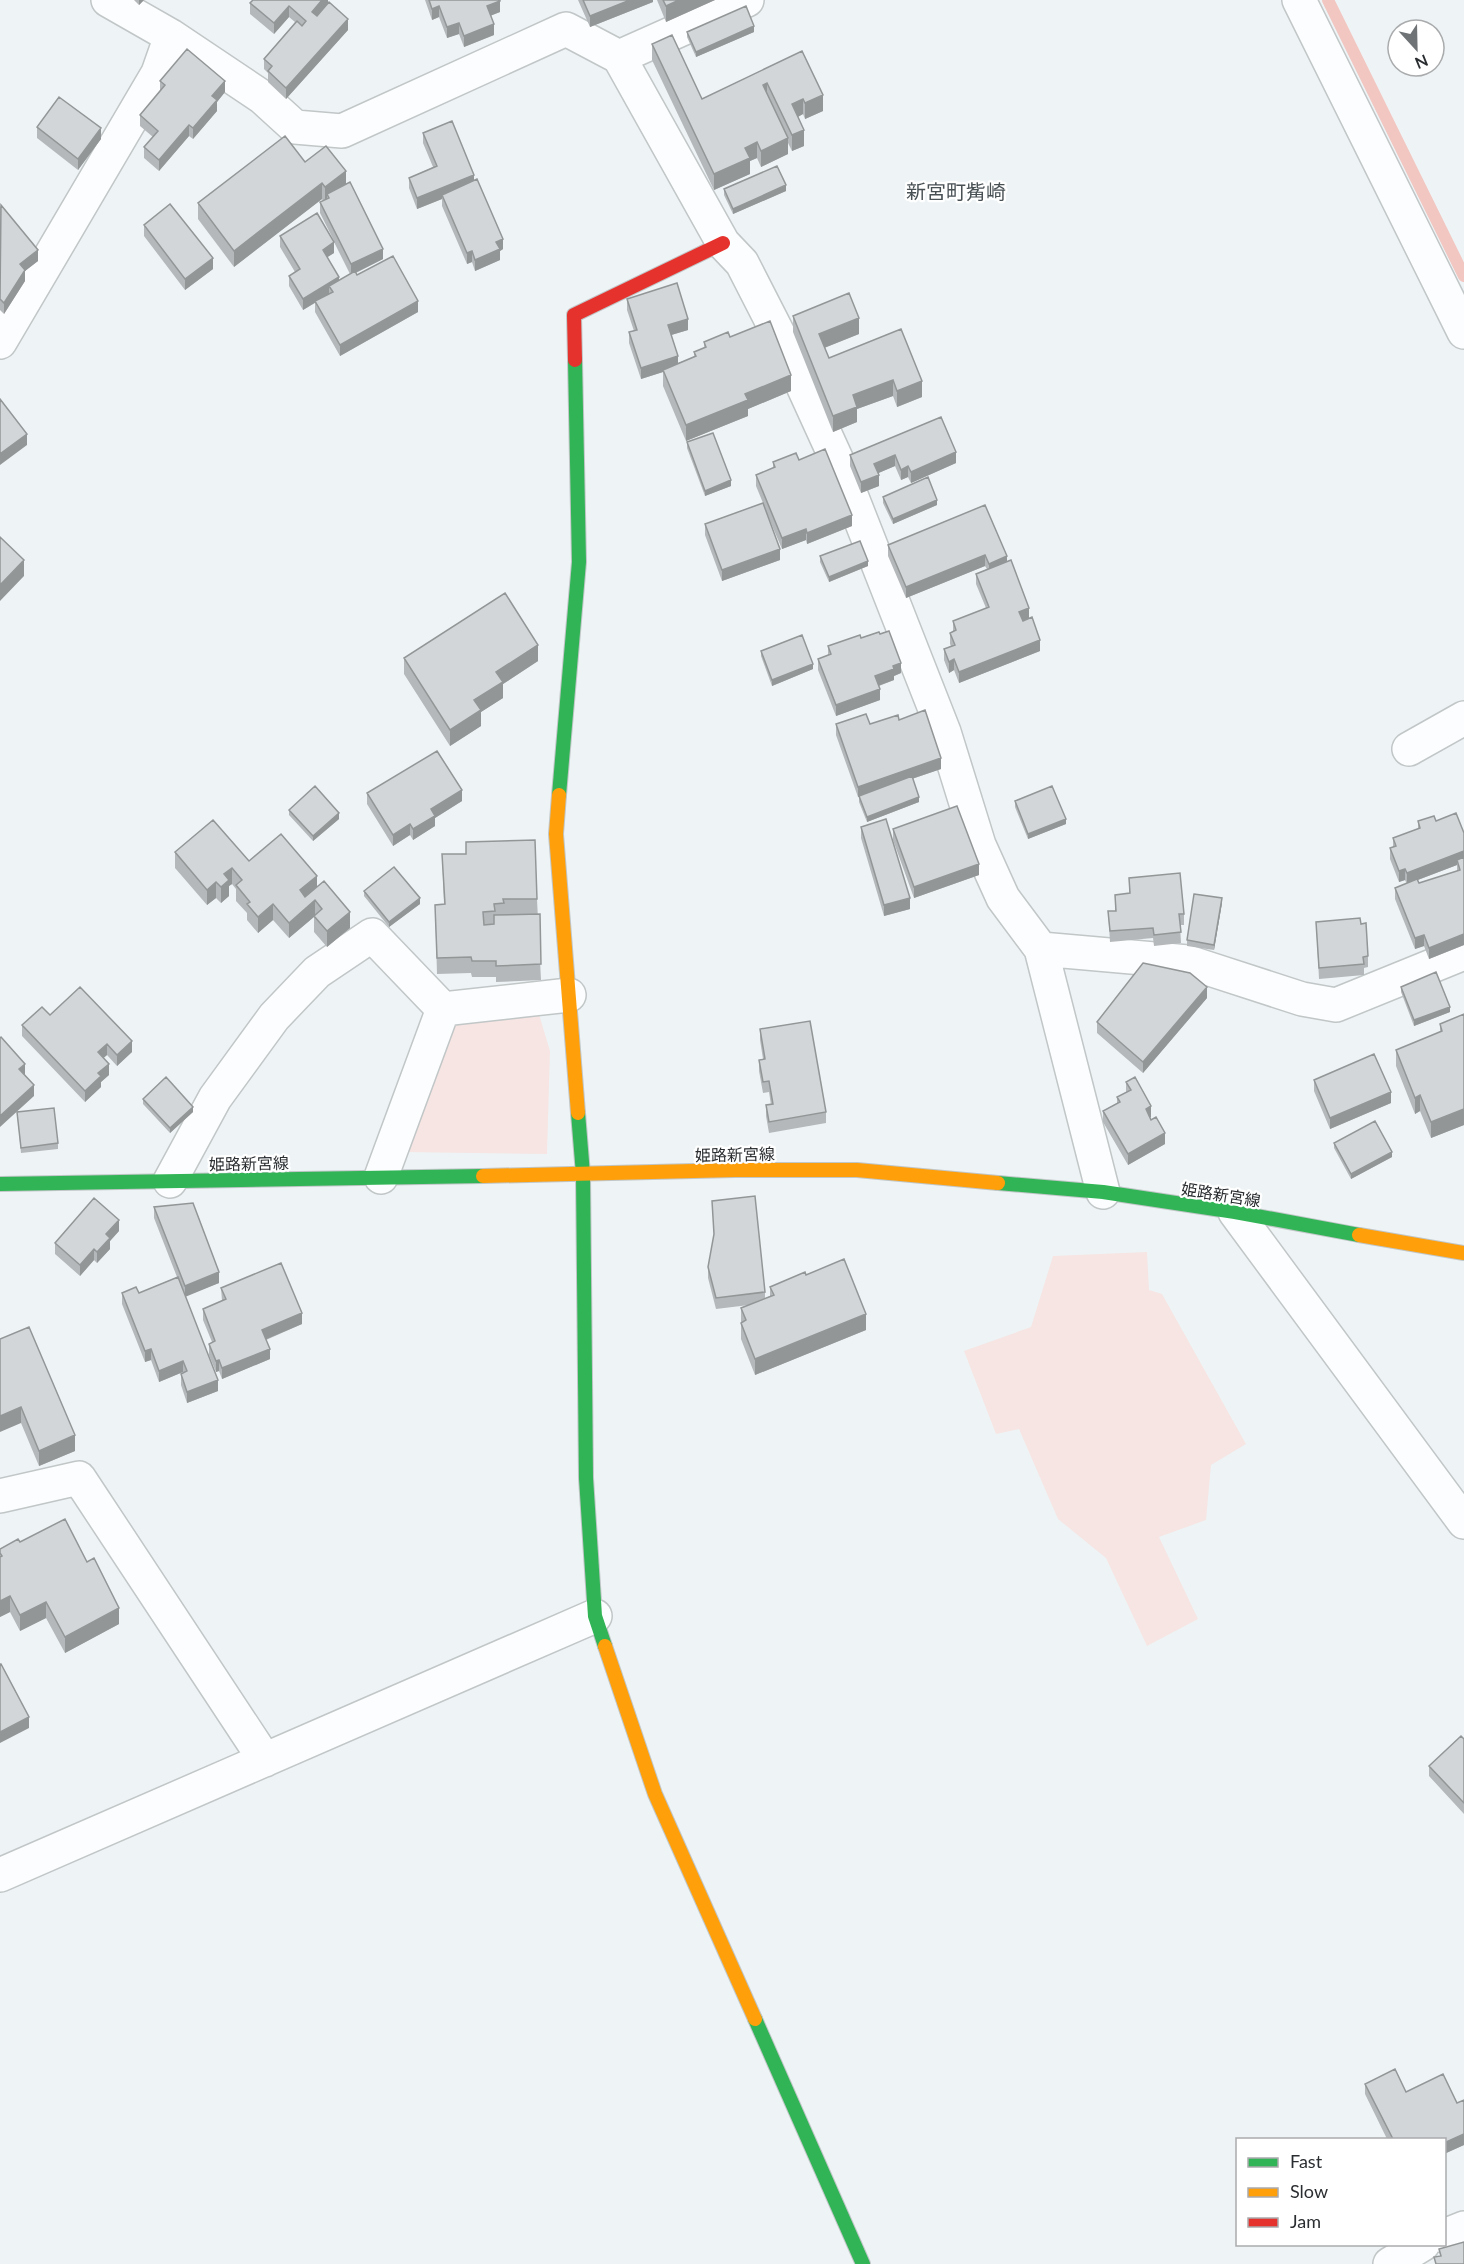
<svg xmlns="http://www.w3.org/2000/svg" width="1464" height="2264" viewBox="0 0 1464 2264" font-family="Lato,'Noto Sans JP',sans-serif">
<rect width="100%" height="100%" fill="#eef4f6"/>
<!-- green -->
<path fill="#f6e5e3" d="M538,1011L550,1051L547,1154L400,1152L455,1020Z
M1147,1252L1149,1290L1162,1294L1246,1444L1211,1465L1206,1520L1159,1537L1198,1619L1147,1646L1106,1558L1058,1519L1019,1429L996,1434L964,1351L1031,1327L1053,1256Z"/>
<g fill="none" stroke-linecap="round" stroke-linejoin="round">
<!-- stream -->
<path stroke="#f2c6c1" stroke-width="12" d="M1328,0L1464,276"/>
<!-- street casing -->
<g stroke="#c1c6c7" stroke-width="36">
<path id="street" d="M108,0L171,36L262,97L295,127L342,131L566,29L619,57L723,243L742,263L788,353L840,467L944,732L979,845L1003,898L1041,949L1103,1192
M1299,0L1464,332
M619,57L747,0
M0,342L158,73L171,36
M1409,749L1464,718
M1041,949L1188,962L1302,999L1336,1005L1464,953
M381,1177L443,1009
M170,1181L215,1098L274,1017L317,972L372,935L443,1009L569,995
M1235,1212L1464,1522
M0,1496L79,1478L265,1760
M0,1875L595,1616
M1444,2236L1464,2228
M1390,2264L1423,2244"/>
</g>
<!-- fast casing -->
<g stroke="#c1c6c7" stroke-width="16">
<path id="fast" d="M559,795L579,562L575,360
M578,1113L583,1174L586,1478L595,1616L605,1646
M998,1183L1103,1192L1235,1212L1359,1235
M0,1184L483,1176
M755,2019L863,2264"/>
</g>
<!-- slow casing -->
<g stroke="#c1c6c7" stroke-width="16">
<path id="slow" d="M559,795L556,834L578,1113
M483,1176L735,1170H857L998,1183
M1359,1235L1464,1253
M605,1646L655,1794L755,2019"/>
</g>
<!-- jam casing -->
<g stroke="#c1c6c7" stroke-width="16">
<path id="jam" d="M575,360L574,315L723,243"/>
</g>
<!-- street -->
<use href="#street" stroke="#fcfdfe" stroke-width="33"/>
<!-- fast -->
<use href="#fast" stroke="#30b455" stroke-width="14"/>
<!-- slow -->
<use href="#slow" stroke="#ff9f0a" stroke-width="14"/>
<!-- jam -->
<use href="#jam" stroke="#e5322d" stroke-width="14"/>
</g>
<!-- wall -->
<path fill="#b5b8ba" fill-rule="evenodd" d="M134,0H144L139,5Z
M328,0V4L348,30L286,99L268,82V73L264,69V59L295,22L289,17L274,34L250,14V3Z
M425,0H500V12L490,16L494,35L464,47L459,34L447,38L439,17L432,20Z
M578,0H653V2L590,27Z
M657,0H715L666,22Z
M687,32H754L696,57L687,37Z
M652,44L702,99L802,51L823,111L805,119L803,114L798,117L804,146L792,151L788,143V154L761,167L757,158L750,161V174L714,190L652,60Z
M160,81L225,92L217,102V111L193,139L189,136L159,171L144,158V147L153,137L140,126V115L160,91Z
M37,127L101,139L78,170L37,138Z
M423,133L474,181L503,249L500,251V260L475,271L472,262L467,264L442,206V199L417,209L409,188V178L433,167L423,143Z
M305,162L346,185L383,259L356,273L357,275L418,312L340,356L315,312V303L303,310L289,286V276L295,272L280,247V236L334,241L320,213V202L323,201L322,199L234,267L198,219V203ZM334,242L350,274L339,280L327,257L334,253Z
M724,189L786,191L733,214L724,195Z
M0,206L38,261L25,271V281L4,314L0,310Z
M144,225L213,269L185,290L144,236Z
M627,299L688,330L671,335L678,363L694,357V352L704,348V342L730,337L791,391L748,409V416L686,441L663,386V372L641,379L629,343V332L634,331L627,310Z
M793,316L859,334L824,348L829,358L901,329L922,397L897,407L893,396L857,409V422L833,432L793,332Z
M941,417L956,463L911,483L908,477L901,480L895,466L878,473L879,486L861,493L850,466V455Z
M687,442L731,486L705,496L687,448Z
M799,460L852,526L807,544L806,540L782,549L765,509L780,560L722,581L705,535V524L763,503L756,486V475L773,468V462Z
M883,497L937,505L893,524L883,503Z
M985,505L1029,618L1040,651L959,683L954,670L949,673L944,660V649L951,646L950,644V633L953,632V621L986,608L976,584V574L987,569L985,566L906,598L888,556V545Z
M820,556L868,566L829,582L820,562Z
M861,638L901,673L894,676V680L879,686L880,700L836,716L818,670V659L828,655V646Z
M761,651L813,669L772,686L761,656Z
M404,658L538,661L503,684V698L481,712V726L450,746L404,674Z
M836,724H870L941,769L912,779L919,802L867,822L859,802V797H858L836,735Z
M367,793L462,801L435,818V826L413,840L410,835L393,846L367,804Z
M1015,801L1066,824L1028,839L1015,807Z
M289,810L339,819L313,841L289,815Z
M1418,821H1436L1464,833V945L1429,959L1424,946L1415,949L1395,899V888L1407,884L1405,880L1399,882L1390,859V848L1393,847V838L1418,829ZM1457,865V871L1419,883L1418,880Z
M861,827L910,909L884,916L861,838Z
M893,829L979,875L914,898L893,840Z
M175,852L317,887L350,928L327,947L314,932V917L289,938L273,920L258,933L247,920V913L236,901V889L232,884L229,886V896L221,903L216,898L207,905L175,868Z
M442,854L537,899L541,980L496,982V977H472L471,973L437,974L435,905L444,904Z
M1129,878L1184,914V925H1180L1181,943L1154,946L1153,938L1110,942L1108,911H1115V895L1129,894Z
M364,891L420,904L389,927L364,896Z
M1222,903L1214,950L1187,946V940Z
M1316,922L1361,924L1368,956V967L1364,968V975L1319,979Z
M1401,987L1450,1012L1414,1026L1401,992Z
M1207,998L1143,1073L1097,1033V1022Z
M1464,1014V1125L1431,1138L1420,1111L1415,1114L1396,1066V1050L1440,1032V1024Z
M50,1015L132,1052L117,1066L107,1055L103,1058L109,1075L101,1082V1087L85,1102L22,1036V1025Z
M760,1029L826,1112V1123L769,1133L766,1116V1105H771L769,1092L763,1093L759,1071V1060L763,1059L760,1040Z
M1314,1080L1391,1103L1330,1129L1314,1091Z
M1126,1082L1151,1117H1150L1165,1144L1128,1165L1103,1122V1111L1117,1103V1097L1126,1092Z
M143,1099L193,1112L170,1133L143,1104Z
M17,1112L58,1143V1149L21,1153Z
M1334,1143L1392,1157L1351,1179L1334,1148Z
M712,1201L765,1292V1298L770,1296V1287L806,1275L866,1330L755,1375L741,1339V1308L749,1305L716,1309L708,1278V1267L714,1236Z
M154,1207L219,1283L185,1296L218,1391L187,1403L181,1385V1374L184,1373L183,1372L159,1382L151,1360L145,1362L122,1304V1293H139L177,1277L154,1218Z
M119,1231L110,1241V1249L97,1263L94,1260L80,1276L55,1254V1243Z
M221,1288L302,1324L266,1340L270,1359L222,1379L219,1371L216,1372L209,1355V1344L212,1342L203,1320V1309L222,1301Z
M0,1339L75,1451L39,1466L21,1423Z
M20,1542L119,1624L65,1653L46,1618L20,1631L10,1612L0,1617V1549Z
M1464,1739V1814L1429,1776V1766Z
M1365,2084L1457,2103L1464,2100V2145L1444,2154V2139H1387L1365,2094Z"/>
<!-- shaded-wall -->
<path fill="#939697" d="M139,0H144L139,5Z
M322,0H328V5L312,23V12Z
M630,0H653V2L590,27V16Z
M679,0H715L666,22V6Z
M500,1V12L487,17V6Z
M289,6V17L274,34V23Z
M439,6V17L432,20V9Z
M348,19V30L286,99V88Z
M459,23V34L447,38V27Z
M494,24V35L464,47V36Z
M754,26V32L696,57V52Z
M225,81V92L217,102V111L193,139V128L212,96Z
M767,83V99L763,85Z
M823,95V111L805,119V103Z
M803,99V114L792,120V104Z
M189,125V136L159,171V160Z
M101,128V139L78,170V159Z
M804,130V146L792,151V135Z
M788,138V154L761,167V151Z
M757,142V158L750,161V174L714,190V174L745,148Z
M346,171V187L329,198L327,194V202L325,203V187Z
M474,175V186L442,195V199L417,209V198Z
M322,183V199L234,267V251Z
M786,185V191L733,214V209Z
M503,239V249L500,251V260L475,271V260L496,242Z
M334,242V253L323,260V250Z
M383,249V259L351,275V264Z
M38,250V261L25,271V281L4,314V303L20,264Z
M472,251V262L467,264V253Z
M213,258V269L185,290V279Z
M339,277V288L329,286V294L303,310V299Z
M418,301V312L340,356V345Z
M859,318V334L819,350V334Z
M688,319V330L668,336V325Z
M678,356V367L663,370V372L641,379V368Z
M791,375V391L748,409V416L686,441V425L745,394Z
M893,380V396L857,409V422L833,432V416L853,395Z
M922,381V397L897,407V391Z
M27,434V445L0,465V454Z
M956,452V463L911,483V472Z
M895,455V466L874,475V464Z
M908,466V477L901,480V470Z
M879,475V486L861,493V482Z
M731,480V486L705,496V491Z
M937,500V505L893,524V519Z
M852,515V526L807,544V533Z
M806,529V540L782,549V538Z
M780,549V560L722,581V570Z
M985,555V566L906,598V587Z
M1007,556V567L989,574V564Z
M24,560V576L0,601V585Z
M868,561V566L829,582V577Z
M1029,608V619L1019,623V612Z
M1040,640V651L959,683V672Z
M538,645V661L503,684V698L481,712V726L450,746V730L496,672Z
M954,659V670L949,673V662Z
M901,663V673L894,676V680L875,687V676L893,666Z
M813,664V669L772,686V680Z
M880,689V700L836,716V705Z
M941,758V769L858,797V787Z
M462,790V801L435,818V826L413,840V829L431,809Z
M919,797V802L867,822V817Z
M339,813V819L313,841V836Z
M1066,819V824L1028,839V834Z
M410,824V835L393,846V835Z
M1464,851V862L1457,860V865L1407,884V873Z
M979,864V875L914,898V887Z
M232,868V884L229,886V896L221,903V887L224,874Z
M1405,869V880L1399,882V871Z
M317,876V892L300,906V890Z
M216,882V898L207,905V890Z
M420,898V904L389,927V922Z
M910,898V909L884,916V905Z
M1222,898V903L1214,950V945Z
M315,900V916L289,938V923Z
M273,904V920L258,933V917Z
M350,912V928L327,947V931Z
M1464,934V945L1429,959V948Z
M1424,935V946L1415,949V938Z
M1207,987V998L1143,1073V1062Z
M1450,1007V1012L1414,1026V1020Z
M132,1041V1052L117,1066V1055Z
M107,1044V1055L98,1063V1052Z
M25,1064V1075L19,1080V1069Z
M109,1064V1075L101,1082V1087L85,1102V1091L98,1073Z
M34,1085V1096L0,1127V1116Z
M1391,1092V1103L1330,1129V1118Z
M1420,1095V1111L1415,1114V1098Z
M1151,1106V1117L1146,1120V1109Z
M193,1107V1112L170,1133V1128Z
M1464,1109V1125L1431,1138V1122Z
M1165,1133V1144L1128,1165V1154Z
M1392,1152V1157L1351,1179V1174Z
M119,1220V1231L110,1241V1249L97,1263V1252L106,1234Z
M94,1249V1260L80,1276V1265Z
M219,1272V1283L185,1297V1286Z
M302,1313V1324L262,1341V1330Z
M866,1314V1330L755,1375V1359Z
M151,1349V1360L145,1362V1351Z
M270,1349V1359L222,1379V1368Z
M219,1360V1371L216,1372V1361Z
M183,1361V1372L159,1382V1371Z
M218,1380V1391L187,1403V1392Z
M21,1407V1423L0,1432V1416Z
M75,1435V1451L39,1466V1451Z
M10,1596V1612L0,1617V1601Z
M46,1602V1618L20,1631V1615Z
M119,1608V1624L65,1653V1637Z
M29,1717V1728L0,1743V1732Z
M1464,2134V2145L1444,2154V2143Z"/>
<!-- building -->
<path fill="#d2d6d8" stroke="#939697" stroke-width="1.5" d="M253,0H322L312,12L317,16L329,2L348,19L286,88L268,71L272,66L264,59L297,21L302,26L306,21L289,6L274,23L250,3Z
M429,0H500V1L487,6L494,24L464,36L459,23L447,27L439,6L432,9Z
M583,0H630L590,16Z
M663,0H679L666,6Z
M746,6L754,26L696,52L687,32Z
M672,35L702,99L802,51L823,95L805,103L803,99L792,104L804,130L792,135L767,83L763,85L788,138L761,151L757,142L745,148L750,158L714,174L652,44Z
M187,49L225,81L212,96L217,100L193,128L189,125L159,160L144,147L158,131L140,115L165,85L160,81Z
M59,97L101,128L78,159L37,127Z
M452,121L474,175L417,198L409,178L437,166L423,133Z
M285,136L305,162L326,146L346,171L325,187L322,183L234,251L198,203Z
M777,166L786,185L733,209L724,189Z
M477,179L503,239L496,242L500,249L475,260L472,251L467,253L442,195Z
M350,182L383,249L351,264L320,202L329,198L327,194Z
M170,204L213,258L185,279L144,225Z
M1,205L38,250L20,264L25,270L4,303L0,299Z
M317,213L334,242L323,250L339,277L303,299L289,276L300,269L280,236Z
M393,256L418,301L340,345L315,301L333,292L329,286L355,271L357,275Z
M677,283L688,319L668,325L678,356L641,368L629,332L637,330L627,299Z
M849,293L859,318L819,334L829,358L901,329L922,381L897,391L893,380L853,395L857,407L833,416L793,316Z
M770,321L791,375L745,394L748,400L686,425L663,370L696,356L694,352L706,347L704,342L728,332L730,337Z
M0,399L27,434L0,454Z
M941,417L956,452L911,472L908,466L901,470L895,455L874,464L879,475L861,482L850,455Z
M713,433L731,480L705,491L687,442Z
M825,449L852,515L807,533L806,529L782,538L756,475L775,467L773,462L796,453L799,460Z
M928,477L937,500L893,519L883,497Z
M763,503L780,549L722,570L705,524Z
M985,505L1007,556L989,564L985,555L906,587L888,545Z
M0,537L24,560L0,585Z
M860,541L868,561L829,577L820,556Z
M1011,560L1029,608L1019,612L1023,621L1032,617L1040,640L959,672L954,659L949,662L944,649L955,645L950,633L956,630L953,621L989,607L976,574Z
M505,593L538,645L496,672L503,682L474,700L481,710L450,730L404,658Z
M889,631L901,663L893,666L894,669L875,676L880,689L836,705L818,659L831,654L828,646L860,635L861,638L879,632L880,634Z
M802,635L813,664L772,680L761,651Z
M925,710L941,758L858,787L836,724L866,714L870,724L898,715L899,720Z
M437,751L462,790L431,809L435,816L413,829L410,824L393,835L367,793Z
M912,776L919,797L867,817L859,796Z
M315,786L339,813L313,836L289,810Z
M1052,786L1066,819L1028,834L1015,801Z
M957,806L979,864L914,887L893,829Z
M1456,813L1464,833V851L1407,873L1405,869L1399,871L1390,848L1396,846L1393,838L1420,828L1418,821L1434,816L1436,821Z
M886,819L910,898L884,905L861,827Z
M213,820L249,861L281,834L317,876L300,890L305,897L324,881L350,912L327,931L314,916L322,909L315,900L289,923L273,904L258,917L247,904L250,902L236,885L242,880L232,868L224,874L229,880L221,887L216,882L207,890L175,852Z
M535,840L537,899H503L504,903L494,904L495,911L483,912L484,925L494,924V915L540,914L541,964L496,966V961H472L471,957L437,958L435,905L445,904L442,854H466V842Z
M1464,857V934L1429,948L1424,935L1415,938L1395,888L1417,879L1419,883L1460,870L1457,860Z
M394,867L420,898L389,922L364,891Z
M1180,873L1184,914H1179L1181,932L1154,935L1153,928L1110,931L1108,911H1116L1115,895L1130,893L1129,878Z
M1194,894L1222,898L1214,945L1187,940Z
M1360,918L1361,924L1366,923L1368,956L1363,957L1364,964L1319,968L1316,922Z
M1143,963L1190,973L1207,987L1143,1062L1097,1022Z
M1436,972L1450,1007L1414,1020L1401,987Z
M80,987L132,1041L117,1055L107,1044L98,1052L109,1064L98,1073L101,1076L85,1091L22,1025L42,1007L50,1015Z
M1464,1014V1109L1431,1122L1420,1095L1415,1098L1396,1050L1442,1031L1440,1024Z
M810,1021L826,1112L769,1122L766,1105L773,1104L769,1081L763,1082L759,1060L765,1059L760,1029Z
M1,1037L25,1064L19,1069L34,1085L0,1116V1038Z
M1374,1054L1391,1092L1330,1118L1314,1080Z
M166,1077L193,1107L170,1128L143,1099Z
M1135,1077L1151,1106L1146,1109L1151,1120L1156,1117L1165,1133L1128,1154L1103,1111L1120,1102L1117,1097L1131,1090L1126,1082Z
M54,1108L58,1143L21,1148L17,1112Z
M1375,1121L1392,1152L1351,1174L1334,1143Z
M755,1196L765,1292L716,1298L708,1267L714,1234L712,1201Z
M94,1198L119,1220L106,1234L110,1238L97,1252L94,1249L80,1265L55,1243Z
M193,1203L219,1272L185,1286L154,1207Z
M844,1259L866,1314L755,1359L741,1323L746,1320L741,1308L774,1295L770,1287L805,1272L806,1275Z
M281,1263L302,1313L262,1330L270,1349L222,1368L219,1360L216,1361L209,1344L215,1341L203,1309L226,1299L221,1288Z
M178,1277L218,1380L187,1392L181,1374L187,1371L183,1361L159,1371L151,1349L145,1351L122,1293L136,1287L139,1293Z
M29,1327L75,1435L39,1451L21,1407L0,1416V1339Z
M65,1519L87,1562L94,1558L119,1608L65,1637L46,1602L20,1615L10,1596L0,1601V1557L2,1556L0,1553V1549L18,1539L20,1542Z
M0,1664H1L29,1717L0,1732Z
M1461,1736L1464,1739V1803L1429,1766Z
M1395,2069L1406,2092L1443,2074L1457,2103L1464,2100V2134L1444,2143V2139H1393L1365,2084Z
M1464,2242V2264H1436L1434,2257L1441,2256L1439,2249Z"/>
<g text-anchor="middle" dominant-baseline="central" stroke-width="4.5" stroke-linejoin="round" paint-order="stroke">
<!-- street labels -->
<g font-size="16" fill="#2b2e31" stroke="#fff">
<text transform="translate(735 1154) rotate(-1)">姫路新宮線</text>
<text transform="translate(249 1163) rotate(-1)">姫路新宮線</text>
<text transform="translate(1221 1194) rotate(9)">姫路新宮線</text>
</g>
<!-- quarter labels -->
<g font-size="20" fill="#485054" stroke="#fff">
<text x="956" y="191">新宮町觜崎</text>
</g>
</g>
<!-- legend -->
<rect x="1236" y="2138" width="210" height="108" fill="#ffffff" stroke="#aaabad" stroke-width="1.5"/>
<rect x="1248" y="2158" width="30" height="9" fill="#30b455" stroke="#aaabad" stroke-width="1.5"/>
<text x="1290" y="2168" font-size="18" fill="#2b2e31">Fast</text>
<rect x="1248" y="2188" width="30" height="9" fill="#ff9f0a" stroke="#aaabad" stroke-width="1.5"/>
<text x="1290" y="2198" font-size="18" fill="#2b2e31">Slow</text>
<rect x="1248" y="2218" width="30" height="9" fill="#e5322d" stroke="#aaabad" stroke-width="1.5"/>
<text x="1290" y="2228" font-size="18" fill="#2b2e31">Jam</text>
<!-- north arrow -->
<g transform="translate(1416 48) rotate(158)"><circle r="28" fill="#ffffff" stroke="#aaabad" stroke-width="1.5"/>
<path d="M0-4.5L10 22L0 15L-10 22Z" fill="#6f7376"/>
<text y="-9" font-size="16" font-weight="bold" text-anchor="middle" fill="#2b2e31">N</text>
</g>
</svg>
